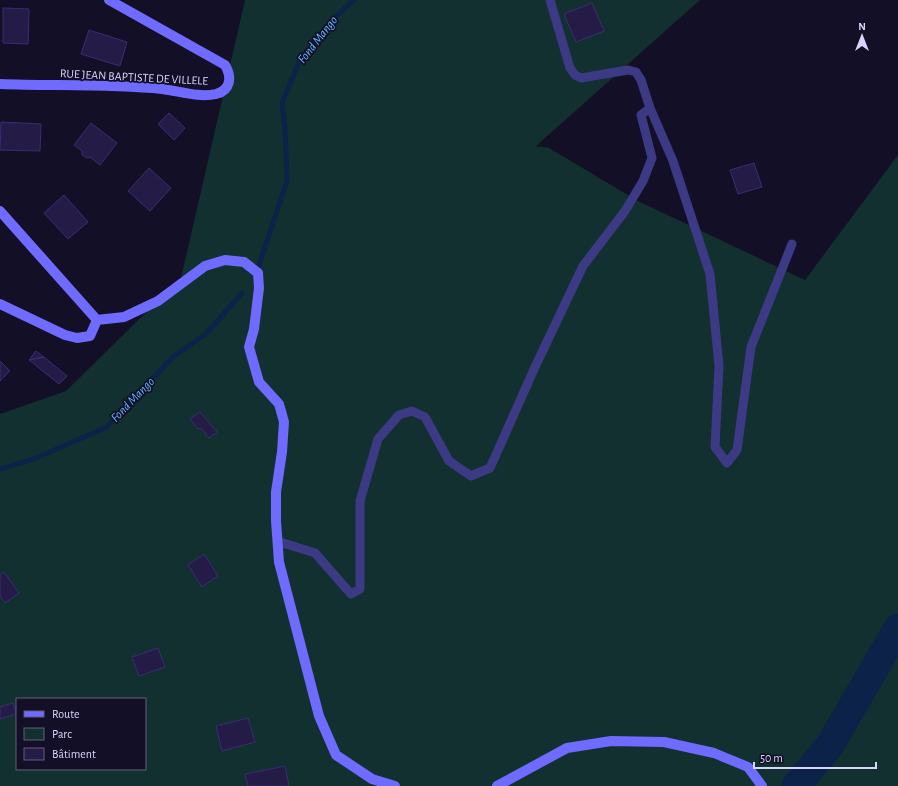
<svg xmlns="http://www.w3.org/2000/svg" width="898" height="786" viewBox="0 0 898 786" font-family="'Alegreya Sans',sans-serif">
<rect width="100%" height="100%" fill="#130f26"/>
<!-- green -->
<path fill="#12302f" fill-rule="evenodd" d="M245,0H700L536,146L549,148L638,201L805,280L898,155V786H0V414L66,391L181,278ZM17,699H145V769H17Z"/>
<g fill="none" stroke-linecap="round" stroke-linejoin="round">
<!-- stream -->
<path stroke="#0c2248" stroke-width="5" d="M257,271L287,181L285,128L282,103L300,60L334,18L354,0
M0,469L34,459L107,427L174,356L207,333L242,293"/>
<!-- river -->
<path stroke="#0c2248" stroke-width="29" d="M796,786L830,745L898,628"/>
</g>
<!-- building -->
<path fill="#241b47" stroke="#3b2d73" d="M592,3L604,31L576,42L564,14Z
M3,8L29,9L28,44L3,43Z
M89,30L127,42L120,66L81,54Z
M169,113L185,128L174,140L158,124Z
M1,122L41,124L40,151L0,150Z
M91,123L117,143L100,165L90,157L87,158L82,155V151L74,145Z
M754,163L762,187L738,194L730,170Z
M149,168L171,188L150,211L128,191Z
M64,195L88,222L68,239L44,213Z
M36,351L44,357L29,360Z
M44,357L67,376L59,384L29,360Z
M0,361L10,371L0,381Z
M200,412L217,432L209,438L201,428L198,429L190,419Z
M204,554L218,576L202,587L188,565Z
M4,572L19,593L5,603L0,596V575Z
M158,648L165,667L139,676L132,657Z
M13,703L16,714L0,719V707Z
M248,718L255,742L222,751L216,726Z
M285,766L289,786H248L245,774Z"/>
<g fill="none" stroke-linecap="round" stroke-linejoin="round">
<!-- service -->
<path stroke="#3d3a85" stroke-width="9" d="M550,0L570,68L575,75L581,78L628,70L636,72L641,80L650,108
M277,541L315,553L351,594L360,589V501L378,439L399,415L412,411L425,417L449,461L471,476L490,468L535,367L583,266L625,211L643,181L652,158L641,115L650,108L673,161L710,274L719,366L715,447L727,463L737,450L751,347L792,244"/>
<!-- secondary -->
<path stroke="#6f6bff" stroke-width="10" d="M0,84C54,86 108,84 162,89C179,91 199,98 216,94C231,90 232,77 225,65L109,0
M0,211L97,320
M0,304L65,335L77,338L90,336L97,320
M97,320L124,317L158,301L205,266L225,260L244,262L258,273L259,288L254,329L249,347L259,382L279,404L284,422L282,452L276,492V521L279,562L319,716L336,755L372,779L395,786
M497,786L567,748L611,741L664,742L714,753L748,767L762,786"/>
</g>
<g text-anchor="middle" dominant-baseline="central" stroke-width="3.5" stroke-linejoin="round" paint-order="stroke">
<!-- street labels -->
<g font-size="12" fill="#d9d4ff" stroke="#130f26">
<text transform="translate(134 77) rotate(3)">RUE JEAN BAPTISTE DE VILLELE</text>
</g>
<!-- water labels -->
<g font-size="13" font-style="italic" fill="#62b6ff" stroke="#130f26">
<text transform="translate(318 40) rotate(-52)">Fond Mango</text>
<text transform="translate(133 400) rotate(-46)">Fond Mango</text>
</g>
</g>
<!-- legend -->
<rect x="16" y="698" width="130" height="72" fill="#130f26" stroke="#625e7d"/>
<rect x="24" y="711" width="20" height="6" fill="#6f6bff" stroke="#625e7d"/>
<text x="52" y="718" font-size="12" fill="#d9d4ff">Route</text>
<rect x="24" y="728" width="20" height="12" fill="#12302f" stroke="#625e7d"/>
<text x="52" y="738" font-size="12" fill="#d9d4ff">Parc</text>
<rect x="24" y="748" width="20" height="12" fill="#241b47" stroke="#625e7d"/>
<text x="52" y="758" font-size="12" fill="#d9d4ff">Bâtiment</text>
<!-- north arrow -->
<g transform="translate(862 36)" stroke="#130f26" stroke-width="3" paint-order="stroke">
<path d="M0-3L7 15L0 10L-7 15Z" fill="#d9d4ff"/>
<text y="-6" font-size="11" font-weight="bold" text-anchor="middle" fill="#d9d4ff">N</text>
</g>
<!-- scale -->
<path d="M754 762v6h122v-6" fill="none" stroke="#d9d4ff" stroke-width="2"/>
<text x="760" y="762" font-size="12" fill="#d9d4ff" stroke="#130f26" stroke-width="3" paint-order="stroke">50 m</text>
</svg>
